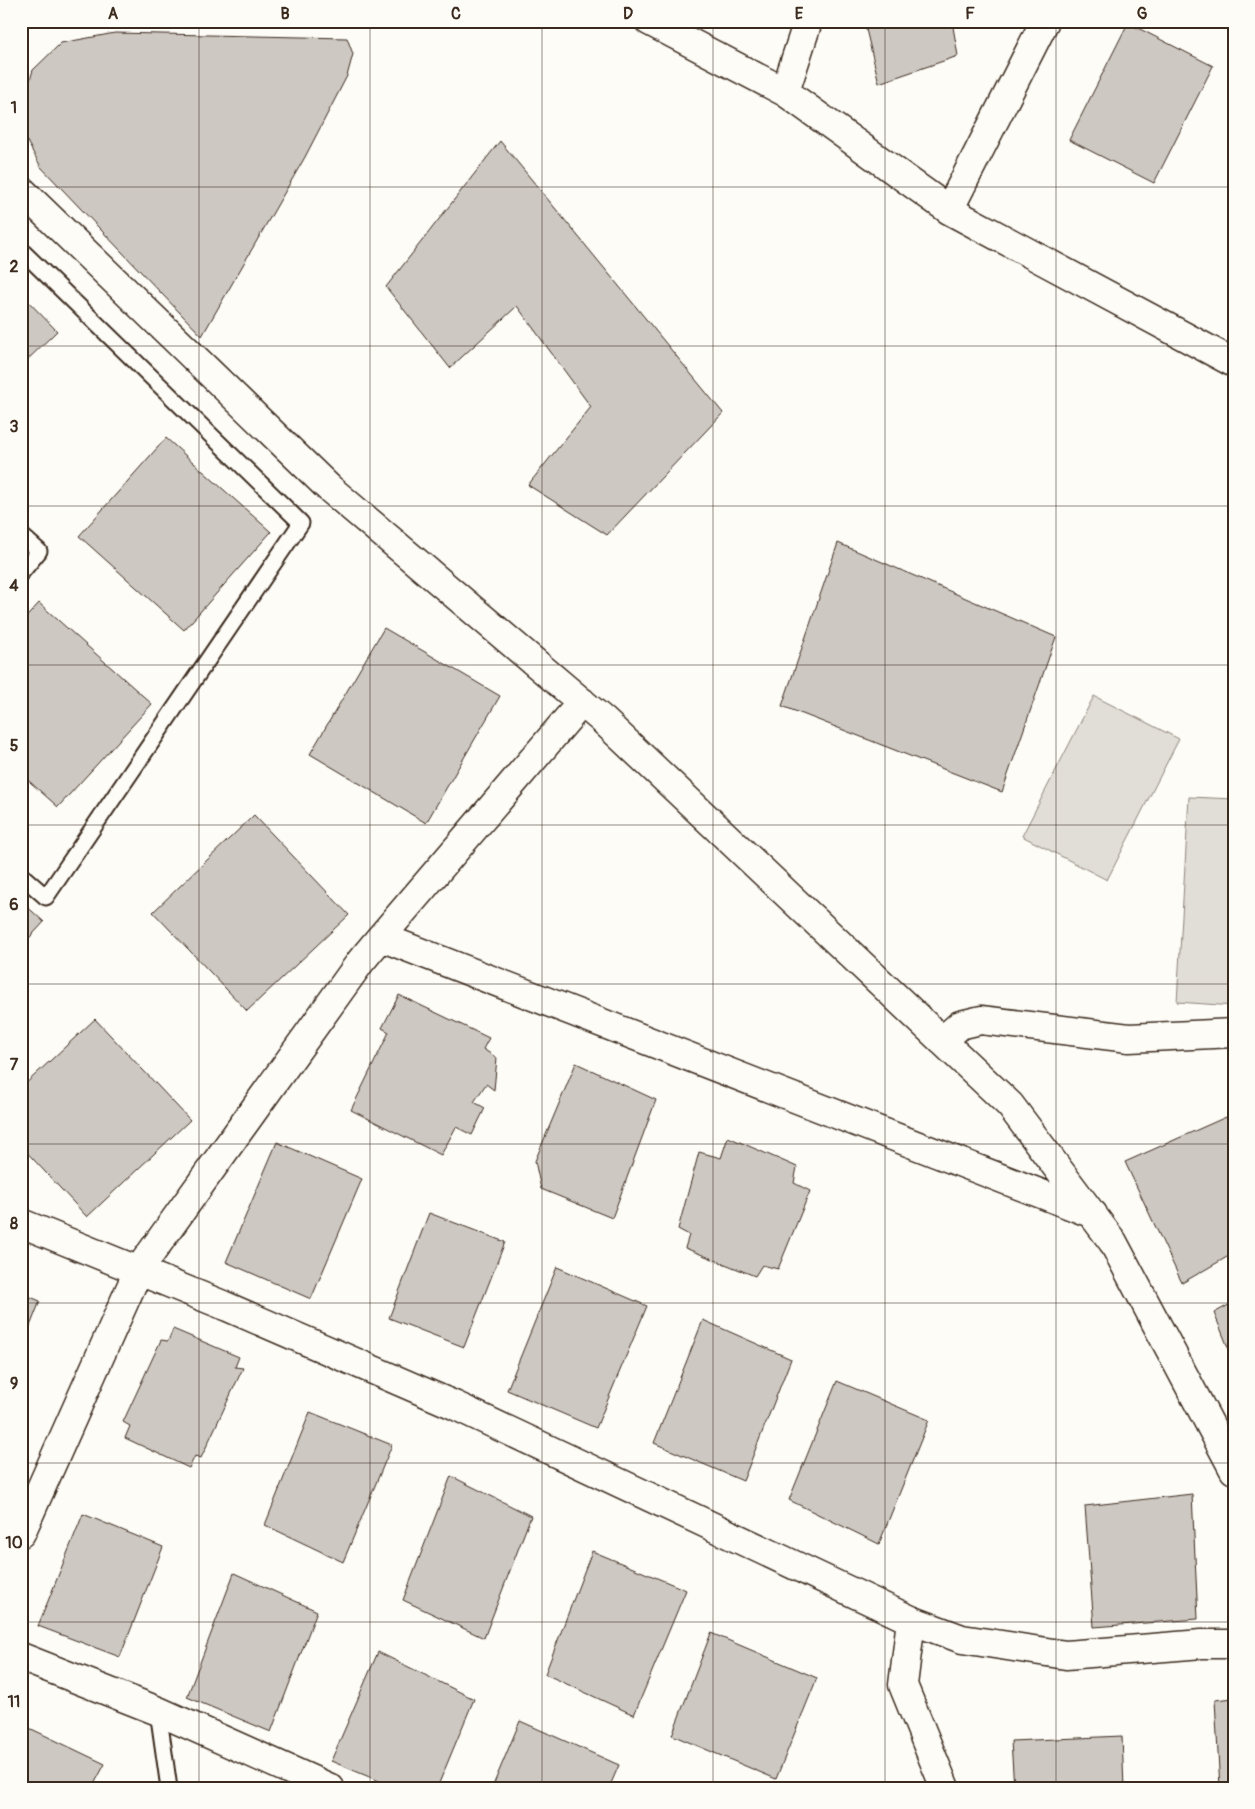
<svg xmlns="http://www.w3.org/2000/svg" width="1255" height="1809" viewBox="0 0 1255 1809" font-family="Pangolin,sans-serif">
<rect width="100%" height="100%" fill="#fdfcf7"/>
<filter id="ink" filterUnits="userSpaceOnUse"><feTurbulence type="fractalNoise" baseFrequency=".02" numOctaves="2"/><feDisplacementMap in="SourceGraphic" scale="10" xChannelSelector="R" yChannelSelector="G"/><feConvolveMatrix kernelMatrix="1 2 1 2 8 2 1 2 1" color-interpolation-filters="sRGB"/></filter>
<g filter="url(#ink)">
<!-- green -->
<path fill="#e1ded7" stroke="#8e847a" d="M1094,696L1179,739L1107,880L1022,836Z
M1189,797L1234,799V1006L1177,1002Z"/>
<!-- building -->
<path fill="#cdc8c2" stroke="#3b2a1e" d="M864,21H952L958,56L879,83Z
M1128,23L1213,66L1154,183L1069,140Z
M115,33L347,38L353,54L347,76L305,157L202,336L41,167L23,134L25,97L33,70L61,43Z
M500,141L723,413L607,535L528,485L591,407L517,306L450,368L386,287Z
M21,294L57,331L21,366Z
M166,438L271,532L184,630L79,536Z
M838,543L1056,637L1002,792L782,706Z
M39,603L152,704L58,807L21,774V623Z
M384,628L500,696L426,823L310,754Z
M254,815L349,915L247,1011L153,912Z
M21,901L44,922L21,947Z
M399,995L489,1038L483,1049L497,1058L494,1090L486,1084L474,1102L485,1108L472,1135L456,1127L441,1155L351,1110L389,1032L382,1028Z
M95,1019L190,1120L87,1217L21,1146V1088Z
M576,1063L656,1100L612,1218L541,1189L535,1161Z
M1226,1117L1234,1132V1253L1182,1283L1125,1162Z
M728,1137L797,1167L794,1183L810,1191L778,1269L762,1265L755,1276L685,1248L689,1235L678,1229L699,1152L721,1158Z
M277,1142L362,1179L311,1299L226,1262Z
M429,1213L505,1242L464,1347L389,1318Z
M557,1267L647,1306L596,1428L507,1390Z
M21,1293L40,1301L21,1349Z
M1234,1302V1362L1214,1313Z
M703,1320L791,1359L743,1481L654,1443Z
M173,1329L239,1357L235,1367L243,1368L201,1458L195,1456L189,1468L125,1438L130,1426L123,1422L161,1340L168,1341Z
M837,1381L929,1420L879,1544L789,1500Z
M310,1412L392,1445L343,1562L265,1525Z
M451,1476L531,1516L484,1638L403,1600Z
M1192,1494L1198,1619L1094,1627L1085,1506Z
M83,1514L163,1547L120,1657L38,1626Z
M592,1551L686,1590L634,1715L545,1674Z
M234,1573L317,1611L271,1732L187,1697Z
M711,1633L817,1678L776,1779L672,1735Z
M378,1652L474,1699L437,1788H396L331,1761Z
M1234,1698V1788H1220L1215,1700Z
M520,1721L619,1765L609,1788H492Z
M21,1724L105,1764L92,1788H21Z
M1122,1736L1124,1788H1014L1011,1741Z"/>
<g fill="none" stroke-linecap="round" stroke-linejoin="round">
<!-- service casing -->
<g stroke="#3b2a1e" stroke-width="19">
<path id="service" d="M21,250L301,523L46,897L21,875
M21,535L39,551L21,573
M158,1711L169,1788"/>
</g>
<!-- minor casing -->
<g stroke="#3b2a1e" stroke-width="31">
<path id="minor" d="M649,21L785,92L949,210L1045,21
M785,92L808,21
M21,190L329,488L604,721L1010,1105L1113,1242L1234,1470
M949,210L1234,363
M381,937L582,702
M942,1041L960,1025L981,1020L1129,1038L1234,1033
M21,1223L223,1305L454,1405L911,1620L962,1639L1066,1655L1202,1644H1234
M21,1533L138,1271L361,961L381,937L1093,1214
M911,1620L903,1685L945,1788
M21,1657L158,1711L330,1788"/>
</g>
<!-- service -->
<use href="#service" stroke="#fdfcf7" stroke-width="15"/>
<!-- minor -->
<use href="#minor" stroke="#fdfcf7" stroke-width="28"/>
</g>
</g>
<!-- grid -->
<path fill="none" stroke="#3b2a1e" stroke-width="1" stroke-opacity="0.55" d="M199,21V1788M370,21V1788M542,21V1788M713,21V1788M885,21V1788M1056,21V1788M21,187H1234M21,346H1234M21,506H1234M21,665H1234M21,825H1234M21,984H1234M21,1144H1234M21,1303H1234M21,1463H1234M21,1622H1234"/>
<!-- margin -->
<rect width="1255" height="1809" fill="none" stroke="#fdfcf7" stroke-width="55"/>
<rect x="28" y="28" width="1200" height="1754" fill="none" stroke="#3b2a1e" stroke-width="2"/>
<g font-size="16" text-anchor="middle" font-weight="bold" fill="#3b2a1e">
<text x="113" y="19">A</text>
<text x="285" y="19">B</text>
<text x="456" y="19">C</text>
<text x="628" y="19">D</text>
<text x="799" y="19">E</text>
<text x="970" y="19">F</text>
<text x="1142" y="19">G</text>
<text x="14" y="113">1</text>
<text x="14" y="272">2</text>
<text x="14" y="432">3</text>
<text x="14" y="591">4</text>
<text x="14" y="751">5</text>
<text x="14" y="910">6</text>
<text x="14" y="1070">7</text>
<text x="14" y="1229">8</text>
<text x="14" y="1389">9</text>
<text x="14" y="1548">10</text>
<text x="14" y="1707">11</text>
</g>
</svg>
